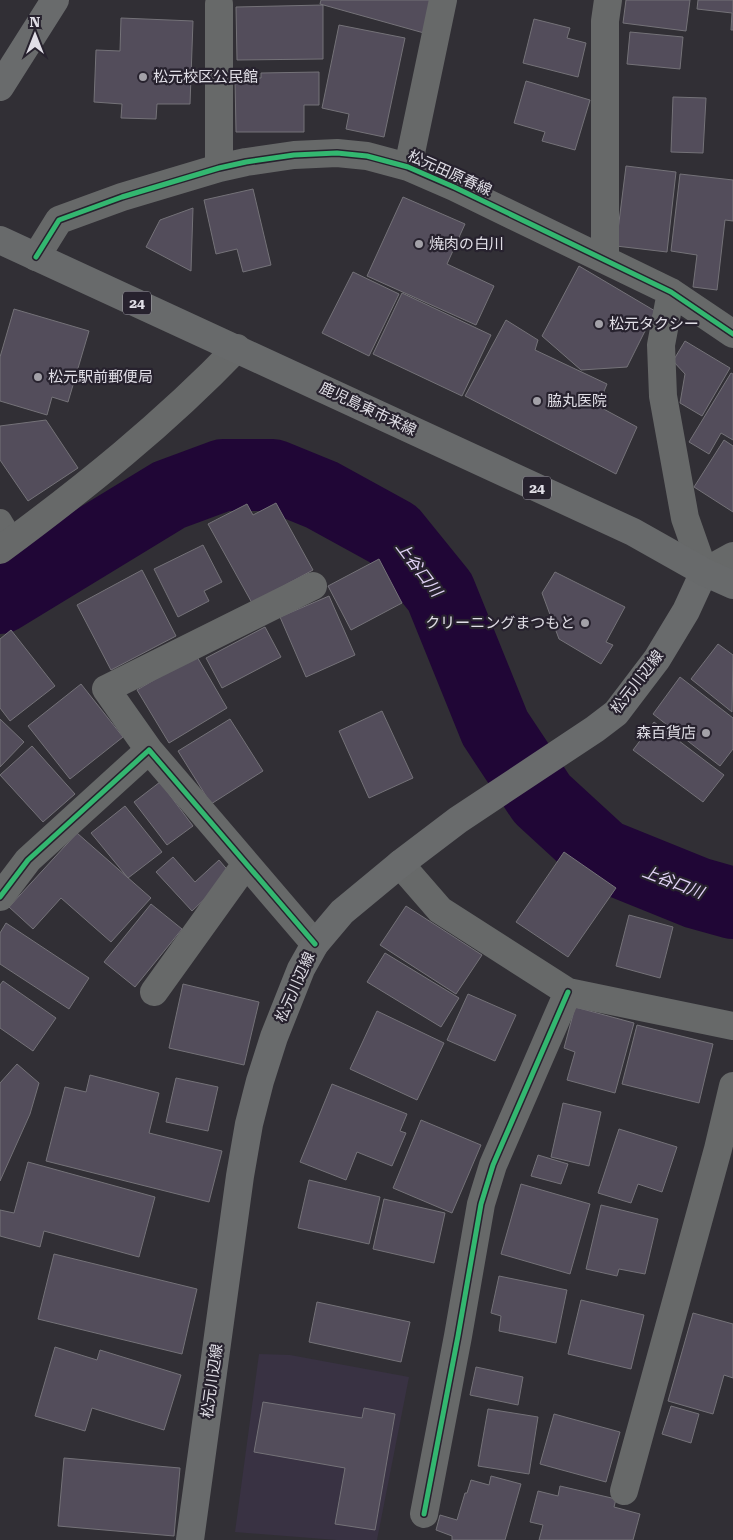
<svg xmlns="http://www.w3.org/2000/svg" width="733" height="1540" viewBox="0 0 733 1540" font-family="'Roboto Serif','Noto Sans JP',serif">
<rect width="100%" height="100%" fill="#312f35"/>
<!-- built -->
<path fill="#393243" d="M259,1354L290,1355L409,1377L377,1540H337L235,1532Z"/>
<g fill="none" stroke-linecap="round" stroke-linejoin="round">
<!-- river -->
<path stroke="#200636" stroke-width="72" d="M0,598L169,495L223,475H273L322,495L393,534L440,592L495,728L542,799L603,855L697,893L733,903"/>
</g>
<!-- building -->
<path fill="#534d5b" stroke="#747278" d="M321,0H433L424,33L320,4Z
M626,0H690L686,31L623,23Z
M698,0H733V30H731L732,13L697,9Z
M323,5V59L237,60L236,7Z
M121,18L193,21L190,104H157L156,119L121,118L122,104L94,102L96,50L120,51Z
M534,19L570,28L567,38L586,43L578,77L523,63Z
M339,25L405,38L384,137L346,129L349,114L322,108Z
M630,32L683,37L680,69L627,64Z
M319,72V105H304V132H236L235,78H261V73Z
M526,81L590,100L575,150L542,141L545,132L514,123Z
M673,97L706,98L703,153L671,152Z
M626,166L676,172L667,252L616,246Z
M680,174L733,180V221L725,220L717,290L693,287L697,255L671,251Z
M253,189L271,265L243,272L237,249L216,254L204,200Z
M403,197L465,224L447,264L494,286L476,325L367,276Z
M193,208L191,271L146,247L160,220Z
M579,266L655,311L627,367L581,370L542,336Z
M353,272L399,294L369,356L322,333Z
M402,293L491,335L462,396L373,354Z
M14,309L89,331L68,402L52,397L47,415L0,401V357Z
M506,320L538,340L535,350L607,384L598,406L637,427L616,474L465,396Z
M685,341L730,368L702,416L680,403L685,374L673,361Z
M731,373L733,374V440L721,433L709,454L689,442Z
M46,420L78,468L28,501L0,460V426Z
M724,440L733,446V512L694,487Z
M276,503L313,570L252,603L208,524L247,504L253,515Z
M203,545L222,582L204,591L209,601L178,617L154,569Z
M379,559L402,603L351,630L328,586Z
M142,570L176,636L111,670L77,605Z
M555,572L625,607L606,642L613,645L601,664L559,639L542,593Z
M329,596L355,655L306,677L280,617Z
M265,627L281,657L222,688L206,658Z
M11,630L55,686L10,721L0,708V639Z
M718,644L733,655L732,712L691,679Z
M196,655L227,708L169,743L137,690Z
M680,677L733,718V749L720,766L653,714Z
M81,684L123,737L70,779L28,726Z
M382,711L413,778L369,798L339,731Z
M0,719L24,742L0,767Z
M230,719L263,771L211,804L178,751Z
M654,722L724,775L703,802L633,750Z
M32,746L75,794L43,822L0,775Z
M160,782L193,826L167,845L134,802Z
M125,806L162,852L128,878L91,833Z
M77,833L151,898L111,942L61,898L33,929L9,907Z
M564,852L616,888L568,957L516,922Z
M173,857L195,882L219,860L231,874L192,911L156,872Z
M151,904L182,929L135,987L104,962Z
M406,906L482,955L456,994L380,945Z
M629,915L673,927L660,978L616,966Z
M6,923L89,978L69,1009L0,964V933Z
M385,953L459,998L441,1027L367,982Z
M3,981L56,1018L33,1051L0,1028V985Z
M183,984L259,1002L244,1065L169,1048Z
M468,994L516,1015L495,1061L447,1040Z
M575,1007L634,1023L615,1093L567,1080L575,1052L564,1048Z
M377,1011L444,1043L417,1100L350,1069Z
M637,1025L713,1044L699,1103L622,1084Z
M17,1064L39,1083L30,1114L0,1181V1083Z
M90,1075L159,1093L149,1133L222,1151L209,1202L46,1161L65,1087L86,1092Z
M176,1078L218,1087L208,1131L166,1122Z
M332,1084L407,1114L400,1131L406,1133L392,1166L357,1152L346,1180L300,1162Z
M563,1103L601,1112L589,1166L551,1157Z
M421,1120L481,1145L452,1213L393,1188Z
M619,1129L677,1147L662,1192L638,1184L631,1203L598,1193Z
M538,1155L568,1164L561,1184L531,1176Z
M28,1162L155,1197L139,1257L44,1231L40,1247L0,1236V1210L14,1213Z
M309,1180L380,1197L369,1244L298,1228Z
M521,1184L590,1204L570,1274L501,1254Z
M384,1199L445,1213L434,1263L373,1249Z
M601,1205L658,1219L645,1274L619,1269L617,1276L586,1269Z
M54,1254L197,1289L182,1354L38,1319Z
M499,1276L567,1290L556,1343L499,1331L501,1316L491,1313Z
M581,1300L644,1315L631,1369L568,1354Z
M317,1302L410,1322L401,1362L309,1342Z
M693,1313L733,1324V1378L724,1375L713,1414L668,1401Z
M55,1347L97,1360L100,1350L181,1375L164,1430L92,1408L85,1431L35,1416Z
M476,1367L523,1377L518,1405L470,1395Z
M263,1402L362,1418L364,1408L395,1414L375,1530L335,1524L345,1468L254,1452Z
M671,1406L699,1414L691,1443L662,1434Z
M488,1409L538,1417L529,1474L478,1466Z
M554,1414L620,1432L606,1482L540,1464Z
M64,1458L180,1468L174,1536L58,1526Z
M491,1476L521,1484L505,1540H452V1536L436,1530L440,1515L457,1520L465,1493H467L471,1480L489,1485Z
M560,1486L616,1499L614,1507L640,1514L633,1540H539L543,1525L530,1522L538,1491L558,1496Z"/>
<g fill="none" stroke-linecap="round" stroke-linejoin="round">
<!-- lane -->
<path stroke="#676969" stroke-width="24" d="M0,521L12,541"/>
<!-- street -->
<path stroke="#676969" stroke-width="28" d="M219,4V168
M408,167L443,0
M36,257L59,220L122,197L219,168L246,162L294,155L337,153L367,156L408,167L454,187L671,292L733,334
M605,260V21L608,0
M671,292L661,345L663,396L685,518L704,572L733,556
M0,550C84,488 165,423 237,348
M149,750L106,689L313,586
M400,864L440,910L568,992L733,1026
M0,897L28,860L149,750L315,944
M154,992L246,864
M624,1491L718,1149L733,1086
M424,1514L458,1336L481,1204L493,1165L568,992"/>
<!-- secondary -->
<path stroke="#696b6c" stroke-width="28" d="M0,87L55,0
M190,1540L240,1176L249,1124L260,1081L274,1037L301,969L315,944L342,912L400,864L458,820L595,729L616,713L657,659L686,611L704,572"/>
<!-- primary -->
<path stroke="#686a6b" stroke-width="28" d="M0,240L633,532L704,572L733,585"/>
<!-- cycleway casing -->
<g stroke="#27222e" stroke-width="8">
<path id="cycleway" d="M36,257L59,220L122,197L219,168L246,162L294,155L337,153L367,156L408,167L454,187L671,292L733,334
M0,897L28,860L149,750L315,944
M424,1514L458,1336L481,1204L493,1165L568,992"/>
</g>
<!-- cycleway -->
<use href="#cycleway" stroke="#33b770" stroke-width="5"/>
</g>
<!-- markers -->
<g fill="#a3a1a8" stroke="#27222e" stroke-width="2">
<circle cx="143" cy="77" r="5"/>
<circle cx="419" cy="244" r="5"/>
<circle cx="599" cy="324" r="5"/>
<circle cx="38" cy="377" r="5"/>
<circle cx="537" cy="401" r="5"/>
<circle cx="585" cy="623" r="5"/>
<circle cx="706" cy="733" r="5"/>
</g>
<g text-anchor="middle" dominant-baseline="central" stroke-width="4.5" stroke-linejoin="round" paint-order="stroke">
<!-- shield labels -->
<g fill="#27222e" stroke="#a8a6af" stroke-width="1">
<rect x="123" y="291.5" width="28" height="23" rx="4"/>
<rect x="523" y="476.5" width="28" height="23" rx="4"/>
</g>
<g font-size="14" font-weight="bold" fill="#e0dee6">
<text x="137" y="303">24</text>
<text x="537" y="488">24</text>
</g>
<!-- poi labels -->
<g font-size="15" fill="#e0dee6" stroke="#27222e" text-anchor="start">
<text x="153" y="77">松元校区公民館</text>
<text x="429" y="244">焼肉の白川</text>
<text x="609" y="324">松元タクシー</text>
<text x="48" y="377">松元駅前郵便局</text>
<text x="547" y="401">脇丸医院</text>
<text x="575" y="623" text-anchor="end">クリーニングまつもと</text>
<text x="696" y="733" text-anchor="end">森百貨店</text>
</g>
<!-- street labels -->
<g font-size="15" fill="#e0dee6" stroke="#27222e">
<text transform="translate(450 173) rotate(24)">松元田原春線</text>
<text transform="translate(368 409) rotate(25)">鹿児島東市来線</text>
<text transform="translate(637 682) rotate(-52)">松元川辺線</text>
<text transform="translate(295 987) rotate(-66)">松元川辺線</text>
<text transform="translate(212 1381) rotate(-82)">松元川辺線</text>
</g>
<!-- water labels -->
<g font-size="16" font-style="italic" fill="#e2d4f7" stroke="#27222e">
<text transform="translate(419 569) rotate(53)">上谷口川</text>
<text transform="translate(673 882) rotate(21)">上谷口川</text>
</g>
</g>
<!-- north arrow -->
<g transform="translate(35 35)" stroke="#27222e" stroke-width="4" paint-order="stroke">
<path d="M0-4L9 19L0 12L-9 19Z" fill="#e0dee6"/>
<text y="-8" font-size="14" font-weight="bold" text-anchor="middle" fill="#e0dee6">N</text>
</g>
</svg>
